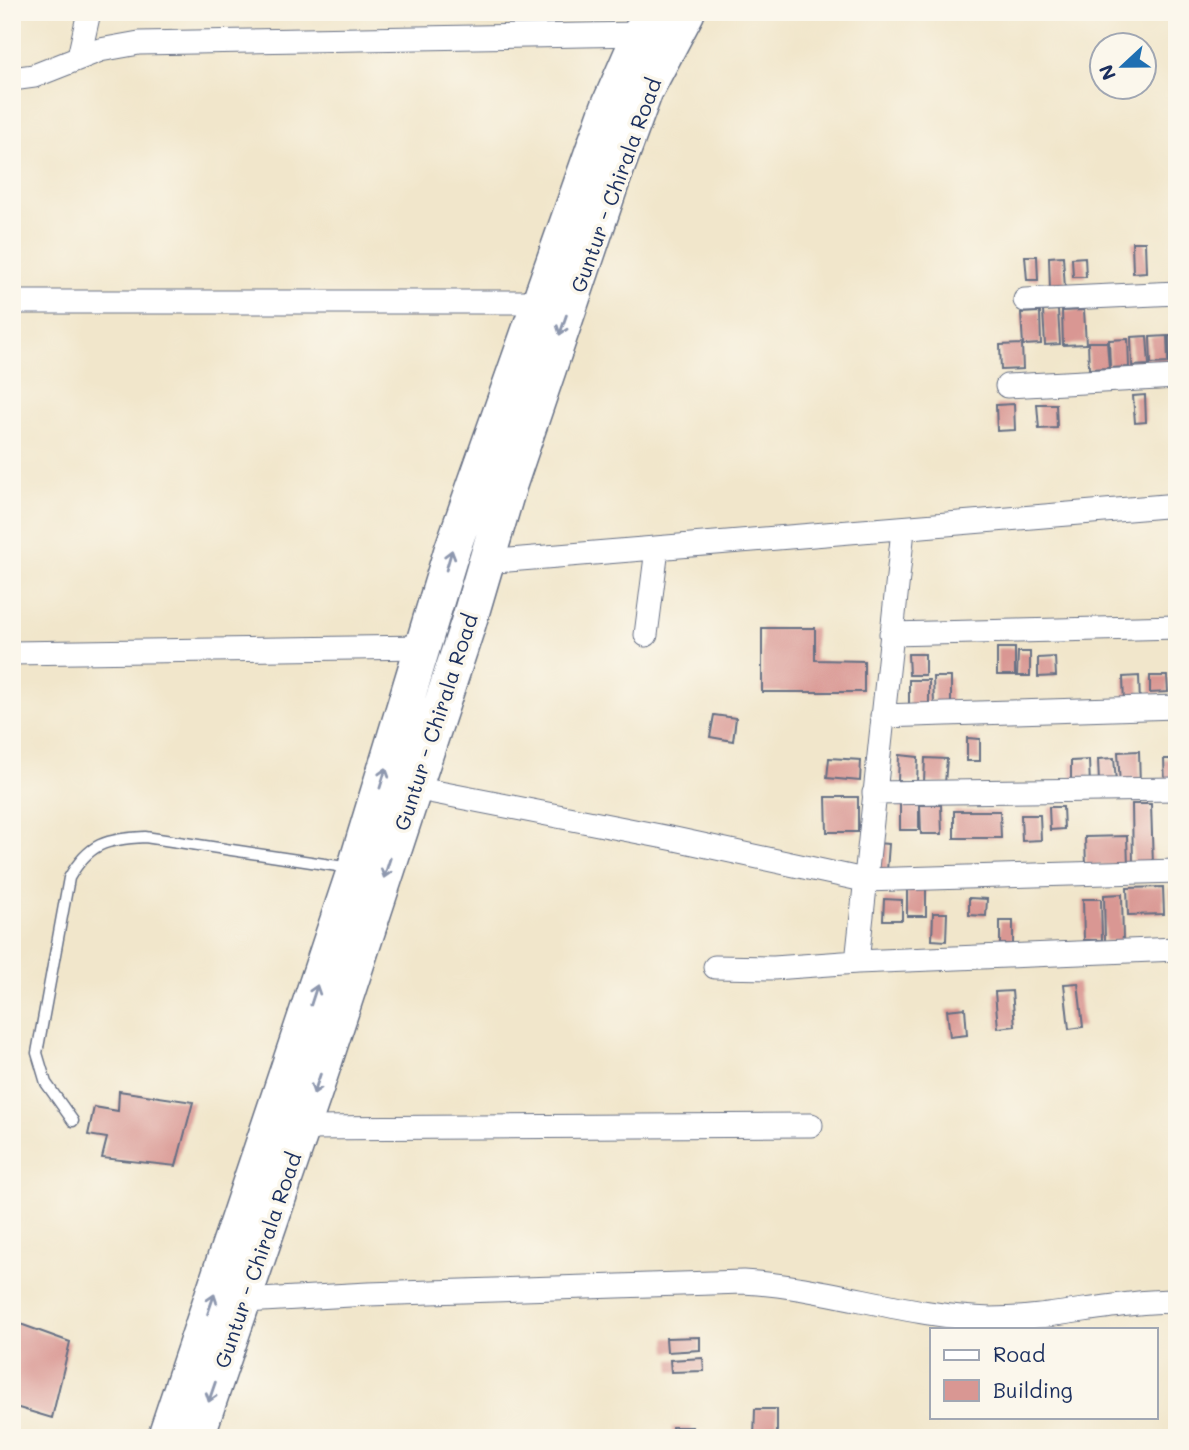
<svg xmlns="http://www.w3.org/2000/svg" width="1189" height="1450" viewBox="0 0 1189 1450" font-family="Mali,sans-serif">
<rect width="100%" height="100%" fill="#fbf7ec"/>
<filter id="ink" filterUnits="userSpaceOnUse"><feTurbulence type="fractalNoise" baseFrequency=".0143" numOctaves="2"/><feDisplacementMap in="SourceGraphic" scale="14" xChannelSelector="R" yChannelSelector="G"/><feConvolveMatrix kernelMatrix="1 2 1 2 8 2 1 2 1" color-interpolation-filters="sRGB"/></filter>
<filter id="wash" filterUnits="userSpaceOnUse"><feTurbulence type="fractalNoise" baseFrequency=".00686" numOctaves="4" result="noise"/><feDisplacementMap in="SourceGraphic" scale="28" xChannelSelector="R" yChannelSelector="G"/><feGaussianBlur stdDeviation="1.57" result="paint"/><feColorMatrix in="noise" values="0 0 0 0 0 0 0 0 0 0 0 0 0 0 0 0 0 1.4 0 .05"/><feComposite in="paint" operator="in"/></filter>
<g filter="url(#wash)">
<rect width="100%" height="100%" fill="#f1e6cb"/>
<g id="blocks">
<!-- building -->
<path fill="#d99793" d="M1132,242H1145L1146,272L1133,273Z
M1025,256H1037L1038,280H1027Z
M1063,256L1065,289L1050,290L1049,257Z
M1085,257L1086,277H1073L1072,258Z
M1058,310L1060,344L1045,345L1043,311Z
M1084,310L1086,344L1063,345L1062,311Z
M1040,312L1041,344L1023,345L1021,313Z
M1147,336L1149,365L1132,366L1131,337Z
M1167,336L1168,363L1151,364L1150,337Z
M1169,336H1177V363H1170Z
M1128,339L1129,367L1110,368L1109,340Z
M1088,342H1107L1109,368L1089,369Z
M1022,344L1023,369L1001,370L1000,345Z
M1145,395L1146,422L1135,423L1133,396Z
M1014,404L1015,430L997,431L996,405Z
M1037,404H1056L1057,428L1039,429Z
M762,628H815V660L864,661V692H762Z
M997,648H1015V675H997Z
M1018,652H1030V676H1017Z
M908,654H925V675H909Z
M1055,657L1056,676L1038,677V658Z
M1139,676L1140,704H1124L1123,677Z
M1150,676H1167L1168,692L1150,693Z
M933,677H951V703L934,704Z
M909,680H929V706H909Z
M714,715L736,718L733,741L710,737Z
M967,738L980,739V761H967Z
M1139,751L1140,785L1120,786L1118,752Z
M899,755L918,757L917,782L898,781Z
M829,758L861,760L860,781L827,778Z
M925,758L947,759L945,783L924,782Z
M1114,758L1116,782L1099,783L1098,759Z
M1164,759H1177V784L1165,785Z
M1089,760L1090,785L1071,786V761Z
M826,797H858V832H827Z
M900,801H919V830H900Z
M1132,804H1151L1153,865L1133,866Z
M920,805H941L942,834H921Z
M1049,807H1063L1064,829L1050,830Z
M954,811H1000L1001,838H954Z
M1021,815H1040L1041,840L1022,841Z
M1127,836L1128,865L1086,866L1085,837Z
M875,843L889,844L887,871L873,870Z
M1163,887L1164,914L1128,915L1127,888Z
M1177,887V915H1172L1170,888Z
M907,889H926V916H907Z
M1122,894L1123,941H1105L1104,895Z
M969,898L987,899L986,916L969,915Z
M884,899L902,900V920H883Z
M1083,899H1101L1102,940H1084Z
M933,913H947L946,941L932,940Z
M1000,921H1013V944H1000Z
M1078,983L1083,1027L1069,1029L1064,984Z
M1012,991L1015,1026L998,1028L995,992Z
M965,1008L967,1035L950,1037L947,1010Z
M119,1091L193,1102L176,1166L102,1158L107,1138L88,1135L94,1107L118,1111Z
M12,1321L70,1342L52,1418L12,1406Z
M700,1337V1350L667,1352L666,1338Z
M703,1358L704,1371L671,1372L670,1360Z
M755,1409H777V1438H754Z
M672,1427H692L691,1438H672Z"/>
</g>
</g>
<g filter="url(#ink)">
<use href="#blocks" fill-opacity="0" stroke="#666f84" stroke-width="2"/>
<g fill="none" stroke-linecap="round" stroke-linejoin="round">
<!-- service casing -->
<g stroke="#666f84" stroke-width="13">
<path id="service" d="M73,1121L46,1083L37,1053L69,878C89,843 106,839 145,837L351,868"/>
</g>
<!-- minor casing -->
<g stroke="#666f84" stroke-width="25">
<path id="minor" d="M79,57L89,12
M12,79L34,76L100,50L139,43L640,34
M1025,300L1177,293
M12,302H540
M1007,386L1177,377
M903,530L857,962L1177,949
M485,562L1177,505
M891,634L1177,627
M646,635L657,549
M12,653L425,647
M882,716L1177,707
M414,788L675,839L864,880L1177,871
M874,793L1177,789
M715,967L774,968L857,962
M302,1128L811,1125
M244,1301L368,1294L743,1282C827,1286 907,1317 991,1319C1053,1319 1115,1301 1177,1301"/>
</g>
<!-- primary casing -->
<g stroke="#666f84" stroke-width="38">
<path id="primary" d="M165,1438L355,869L451,553L608,108L650,12
M196,1438L316,1087L468,624L509,485L612,181L645,91L687,12"/>
</g>
<!-- service -->
<use href="#service" stroke="#fff" stroke-width="10"/>
<!-- minor -->
<use href="#minor" stroke="#fff" stroke-width="23"/>
<!-- primary -->
<use href="#primary" stroke="#fff" stroke-width="35"/>
</g>
<!-- one-way arrows -->
<defs><path id="oneway-shaft" d="M-6 0H5M1.5-3L5.5 0L1.5 3" fill="none" stroke-width="1.6" stroke-linecap="round" stroke-linejoin="round" transform="scale(1.75)"/></defs>
<g stroke="#8d97ae">
<use href="#oneway-shaft" transform="translate(563 325) rotate(109)"/>
<use href="#oneway-shaft" transform="translate(449 560) rotate(-74)"/>
<use href="#oneway-shaft" transform="translate(383 778) rotate(-73)"/>
<use href="#oneway-shaft" transform="translate(387 868) rotate(108)"/>
<use href="#oneway-shaft" transform="translate(314 995) rotate(-72)"/>
<use href="#oneway-shaft" transform="translate(317 1084) rotate(109)"/>
<use href="#oneway-shaft" transform="translate(211 1304) rotate(-71)"/>
<use href="#oneway-shaft" transform="translate(212 1392) rotate(109)"/>
</g>
</g>
<g text-anchor="middle" dominant-baseline="central" stroke-width="7" stroke-linejoin="round" paint-order="stroke">
<!-- street labels -->
<g font-size="21" fill="#1b2f5e" stroke="#fbf7ec">
<text transform="translate(615 185) rotate(-70)">Guntur - Chirala Road</text>
<text transform="translate(435 722) rotate(-72)">Guntur - Chirala Road</text>
<text transform="translate(257 1260) rotate(-71)">Guntur - Chirala Road</text>
</g>
</g>
<!-- margin -->
<rect width="1189" height="1450" fill="none" stroke="#fbf7ec" stroke-width="42"/>
<!-- legend -->
<rect x="930" y="1328" width="228" height="91" fill="#fbf7ec" stroke="#a1a7b3" stroke-width="2"/>
<rect x="944" y="1350" width="35" height="10" fill="#ffffff" stroke="#a1a7b3" stroke-width="2"/>
<text x="993" y="1362" font-size="21" fill="#1b2f5e">Road</text>
<rect x="944" y="1380" width="35" height="21" fill="#d99793" stroke="#a1a7b3" stroke-width="2"/>
<text x="993" y="1398" font-size="21" fill="#1b2f5e">Building</text>
<!-- north arrow -->
<g transform="translate(1123 66) rotate(248)"><circle r="33" fill="#fbf7ec" stroke="#a1a7b3" stroke-width="2"/>
<path d="M0-5L12 26L0 18L-12 26Z" fill="#1f6fb2"/>
<text y="-10" font-size="19" font-weight="bold" text-anchor="middle" fill="#1b2f5e">N</text>
</g>
</svg>
